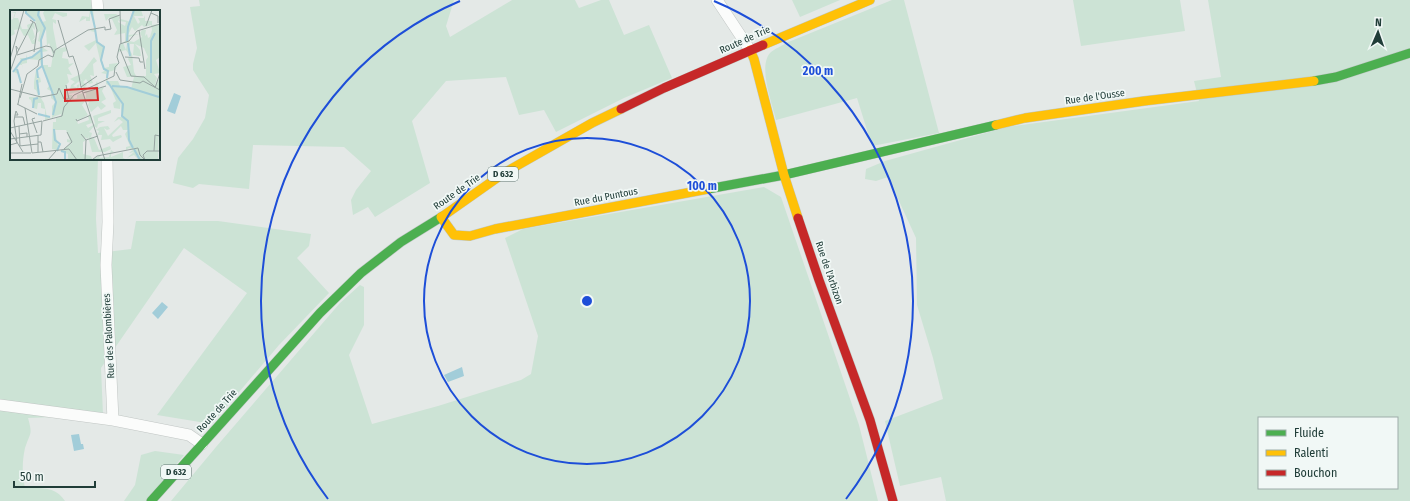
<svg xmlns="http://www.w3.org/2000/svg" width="1410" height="501" viewBox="0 0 1410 501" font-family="'Fira Sans Condensed',sans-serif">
<rect width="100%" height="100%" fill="#e4e9e7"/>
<!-- green -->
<path fill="#cce3d5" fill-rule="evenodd" d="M0,0H94V11H11V159H98L96,219L98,253L131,249L136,221H218L311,234L309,246L297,258L329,293L279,345L212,424L157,415L247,293L184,248L101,368L103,415L28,418C33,436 30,432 25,448C22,461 22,475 25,488C40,488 56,486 65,501H0Z
M199,0H454L446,26L450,37L512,0H575L579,8L601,0H609L624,35L649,25L672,78L624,98L556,132L544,110L519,115L506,77L446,81L412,121L430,183L375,217L368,207L353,215L351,200L356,190L371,171L344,147L253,145L249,189L199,184L193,188L173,183L178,158L193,139L205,118L209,95L193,70V64L197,48L190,7L200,6Z
M792,0H840L800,17Z
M892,0H904L939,133L872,146L857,98L776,120C772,103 758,67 770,53C774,49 782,46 786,43Z
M1073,0H1180L1185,31L1081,46Z
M1208,0H1410V501H946L941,477L900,486L885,421L943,399L933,358L917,305L916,238L888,177L876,181L865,179L866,169L885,161L1007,127L1199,101L1194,81L1221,77ZM1259,418H1397V488H1259Z
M764,187L781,197L859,425L878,501H171L216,447L340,303L360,285L364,287V325L349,355L372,424L438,406L521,380L531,374L538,336L505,238L523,229Z
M155,451L184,455L146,501H124L135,485L141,455Z"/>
<!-- water -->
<path fill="#a2cdd9" d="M174,93L181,96L175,114L167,111Z
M162,302L168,307L158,319L152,313Z
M462,367L464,376L448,382L444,375Z
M79,434L81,444H83L84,449L74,451L71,435Z"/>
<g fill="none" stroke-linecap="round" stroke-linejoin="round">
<!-- street casing -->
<g stroke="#c1c6c4" stroke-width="12">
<path id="street" d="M97,0L98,11
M717,0L750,50
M107,159L108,222L106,265L113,420L189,435L202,444
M0,405L113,420"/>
</g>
<!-- fast casing -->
<g stroke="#bfc7c4" stroke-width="10">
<path id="fast" d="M1314,81L1336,77L1410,53
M708,189L784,175L996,125
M151,501L320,313L361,273L401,242L443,216"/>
</g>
<!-- slow casing -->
<g stroke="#bfc7c4" stroke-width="10">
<path id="slow" d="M763,45L870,0
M750,50L754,59L784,175L798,218
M996,125L1025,118L1144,101L1314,81
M443,216L504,173L592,123L621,109
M441,217L454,235L470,236L495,229L708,189"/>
</g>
<!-- jam casing -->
<g stroke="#bfc7c4" stroke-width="10">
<path id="jam" d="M621,109L664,88L763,45
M798,218L819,280L870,420L893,501"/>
</g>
<!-- street -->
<use href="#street" stroke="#fbfcfb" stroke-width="11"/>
<!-- fast -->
<use href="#fast" stroke="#4caf50" stroke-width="9"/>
<!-- slow -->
<use href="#slow" stroke="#ffc107" stroke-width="9"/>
<!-- jam -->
<use href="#jam" stroke="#c62828" stroke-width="9"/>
</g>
<!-- distance rings -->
<g fill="none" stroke="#1d4ed8" stroke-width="2">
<circle cx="587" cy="301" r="163"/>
<path d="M328 499A326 326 0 0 1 460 1M714 1A326 326 0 0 1 846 499"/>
</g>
<g text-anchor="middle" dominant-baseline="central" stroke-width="3.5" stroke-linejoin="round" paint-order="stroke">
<!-- shield labels -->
<g fill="#f1f8f6" stroke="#5f7571" stroke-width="1">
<rect x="488" y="167" width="30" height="14" rx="3"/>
<rect x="161" y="465" width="30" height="14" rx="3"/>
</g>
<g font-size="9" font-weight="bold" fill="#203d38">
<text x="503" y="174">D 632</text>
<text x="176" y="472">D 632</text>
</g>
<!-- street labels -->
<g font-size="10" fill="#203d38" stroke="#f1f8f6">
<text transform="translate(745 40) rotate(-24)">Route de Trie</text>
<text transform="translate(1095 97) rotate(-8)">Rue de l'Ousse</text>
<text transform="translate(457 192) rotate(-35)">Route de Trie</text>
<text transform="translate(606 197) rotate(-11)">Rue du Puntous</text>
<text transform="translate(829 273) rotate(71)">Rue de l'Arbizon</text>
<text transform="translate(109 336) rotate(-93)">Rue des Palombières</text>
<text transform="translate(217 411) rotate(-48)">Route de Trie</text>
</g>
</g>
<!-- overview -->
<g transform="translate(10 10)">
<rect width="150" height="150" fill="#e4e9e7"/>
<path d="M16,0H29L32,12L36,11L33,3L35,0L57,3V6L53,7L45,3L42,9L46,10V14L43,12V18L47,39L55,37L57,41L53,42L52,48L58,49L59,54L64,53L58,58L62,65L57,64L59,72L56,75L58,85H62L64,89L67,88V85L73,83L76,89V84L70,72L72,69L63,76L66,77V80L67,75L70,74L68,79L71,81L59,84L61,75L65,72L60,69L71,64L84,47L87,51L83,54L84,66L80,65L83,73L79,74L76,69L73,72L77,75L75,77L77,82L83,80L87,71L89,79L94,77L92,81L96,89L91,92L96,96L91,100L88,96L81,102L78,95L79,92L76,90L72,95L78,105L69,110L66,109L68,114L79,110L78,106L81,105L82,113L76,115L78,118L85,114L83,106L101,100V103L88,108V111H95L88,114L87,118L84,116L79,122L82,123L81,127L84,128L89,140L100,136L101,139L95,142H82L78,126V129L74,127L76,130L73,132V144L81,146L82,149L91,145L89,148L99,147L101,140L104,142L101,143V147L113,142V148L117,150H58V144L50,141L62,133L57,132V129L60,130L56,120H45L48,136L47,140L42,139L43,112H46V108L51,107V104L35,110V99L31,98V93H28L27,99L23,98L21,90L19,89V87H29L26,80L24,79V72L26,60L31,56L30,50L17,49V53L12,54L13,60L12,55H9L7,58L11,69L10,74L8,64L4,62L11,52L10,48H16L17,44V48L22,47L29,41L32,33L28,31L30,21L27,23L25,9L15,3ZM36,19L37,36L39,33L43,45L41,57H38V55H33L32,42L38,41L32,37L31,30ZM32,56L37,66V72L40,74L37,79L41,81V88L46,92L42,96V108L37,107L34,93L29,85L28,73L31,72L30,67L27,69L28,60ZM80,0H83L87,31L94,36L93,33L95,37L91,48L94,58L99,57V54L109,53L105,60L98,62L97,71H108L110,76L121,79L124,67H117L113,57L121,55L118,49L120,46L116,40L117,33H113L116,40L108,42L110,35L115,31V23L104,25L107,20L102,9H106H99L100,6L96,11L94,4H106L110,7L108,12L115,16L116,12L109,11L111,9L121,12L123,0H131L133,6H124L128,14L130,12L128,8H134L135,5V11H142V15L150,14V47L146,50L150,63L144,64L147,68L145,75L150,68L148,150H129L124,145L117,148L124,142L119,143L123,140L119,138L116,140V137L120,136L115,124L118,120H113L111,116L102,125L103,127L111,125L112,127L103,132L100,129L91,130L92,125H87L89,121L86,120L90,117L98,116L100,119L97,120L94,118L98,126L113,112L109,109L104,112L108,107H112L110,91V99L104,98L103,93L106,91L100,76L96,74V64L91,63L96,60L93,59L90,50L86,33L79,41L74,36L86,30L85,22L80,21L85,18L83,5L80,4V11H76V8L69,12L72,6L79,7ZM132,15L134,17L141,15L142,20L140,27L138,28L137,24L135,26L136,20H132L130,23L132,27L124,32L119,31V27L129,24L118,25L122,17L125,21ZM120,34H124L123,45L128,46H131L130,40L125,34L134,38L138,47L136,50V66H126L124,62L122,44L118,38ZM1,2H6L4,8H8L12,19H18L17,15L24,12L25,20L22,17L25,27L22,31L26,28L27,31L26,29L25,34H22L18,25L14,26L10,19L4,20L5,24L1,26L0,10L3,9L5,3Z" fill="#cce3d5" fill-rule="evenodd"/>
<path fill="none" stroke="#a2cdd9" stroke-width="2" d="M16,0V3L25,11M29,0L28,5L35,18L31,30L32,55L46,92L43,105M81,0L85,18M85,19L87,32L94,37L91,50L94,59L98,61L97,68M117,31L118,17L124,0M118,33L120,46M7,59L11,73M3,62L12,50L22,47L31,40M141,63V31L145,23M28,68L27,60L32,56M27,70L29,85M97,71L110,90M102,76L117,77L149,87M110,90L113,94L112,106L118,111L119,130L123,138M23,98L24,89L28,88M28,104L40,107M44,119L45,130L50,134L47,141M124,139L130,150M51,141L55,142V150"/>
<path fill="none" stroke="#96a4a1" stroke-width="1" d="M110,0L111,34M141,3L148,6V13M20,10L25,13L27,20L24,42M48,10L59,47L63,46L68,61L71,77L95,150M136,16L142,0M129,20L135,59M110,39L121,66L134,67L145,77M7,44L6,36L9,40M6,45L23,12M7,45L36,36L41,37L44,43M115,47L129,48L130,52H133M0,49L14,0M0,62L6,45M106,62L110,70L130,73L133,71L150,80M56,75L59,89M71,77L87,66M145,78L150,63M73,83L96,76M10,88L17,64L28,56L29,50L38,45L43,47L45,40L78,20L95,17V20L101,19L99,9L110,5M0,91V79L31,87L47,84L49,78L54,89H58M7,94L27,104M8,94L12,74M15,98L22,143M5,107H13L15,115M25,108L22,109L27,123M66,109L67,111L81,105M33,111L52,106L54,97L64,85L104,66L105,57L109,53L107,47L110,34L119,31L127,21L150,14M9,116L10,136M0,118L32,111M0,121L13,142M9,124L17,123V127M71,124L76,130L75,150M28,126V142M0,129L31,125L32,111M76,130L88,126M28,132H31L33,142M0,135L7,133L4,111L5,105H8L6,101L5,105M9,136L28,134M54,139L62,132L57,122M144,141L145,125L150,126M0,143H21M22,143L59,139L67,150M38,150L46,141M82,150L87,146L128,138L130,145L135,150L133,145L137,141H150"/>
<path fill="#d62828" fill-opacity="0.15" stroke="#d62828" stroke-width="2" d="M87,78L88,90L55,91V80Z"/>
<rect width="150" height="150" fill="none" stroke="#203d38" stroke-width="2"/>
</g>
<circle cx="587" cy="301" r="6" fill="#1d4ed8" stroke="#f1f8f6" stroke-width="2"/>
<g font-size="12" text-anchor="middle" font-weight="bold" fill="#1d4ed8" stroke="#f1f8f6" stroke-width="3.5" stroke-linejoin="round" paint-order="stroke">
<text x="818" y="75">200 m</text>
<text x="702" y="190">100 m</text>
</g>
<!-- legend -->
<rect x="1258" y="417" width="140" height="72" fill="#f1f8f6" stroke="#9dadaa"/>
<rect x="1266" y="430" width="20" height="6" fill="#4caf50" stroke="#9dadaa"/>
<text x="1294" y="437" font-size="12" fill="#203d38">Fluide</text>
<rect x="1266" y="450" width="20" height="6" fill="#ffc107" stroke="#9dadaa"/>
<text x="1294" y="457" font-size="12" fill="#203d38">Ralenti</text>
<rect x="1266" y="470" width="20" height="6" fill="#c62828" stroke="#9dadaa"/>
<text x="1294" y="477" font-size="12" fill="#203d38">Bouchon</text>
<!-- north arrow -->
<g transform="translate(1378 32) rotate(2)" stroke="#f1f8f6" stroke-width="3" paint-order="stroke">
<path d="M0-3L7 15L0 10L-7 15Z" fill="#203d38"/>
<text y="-6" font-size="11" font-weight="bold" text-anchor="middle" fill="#203d38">N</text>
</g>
<!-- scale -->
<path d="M14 481v6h81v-6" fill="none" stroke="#203d38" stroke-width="2"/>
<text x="20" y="481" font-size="12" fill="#203d38" stroke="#f1f8f6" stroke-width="3" paint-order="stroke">50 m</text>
</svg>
